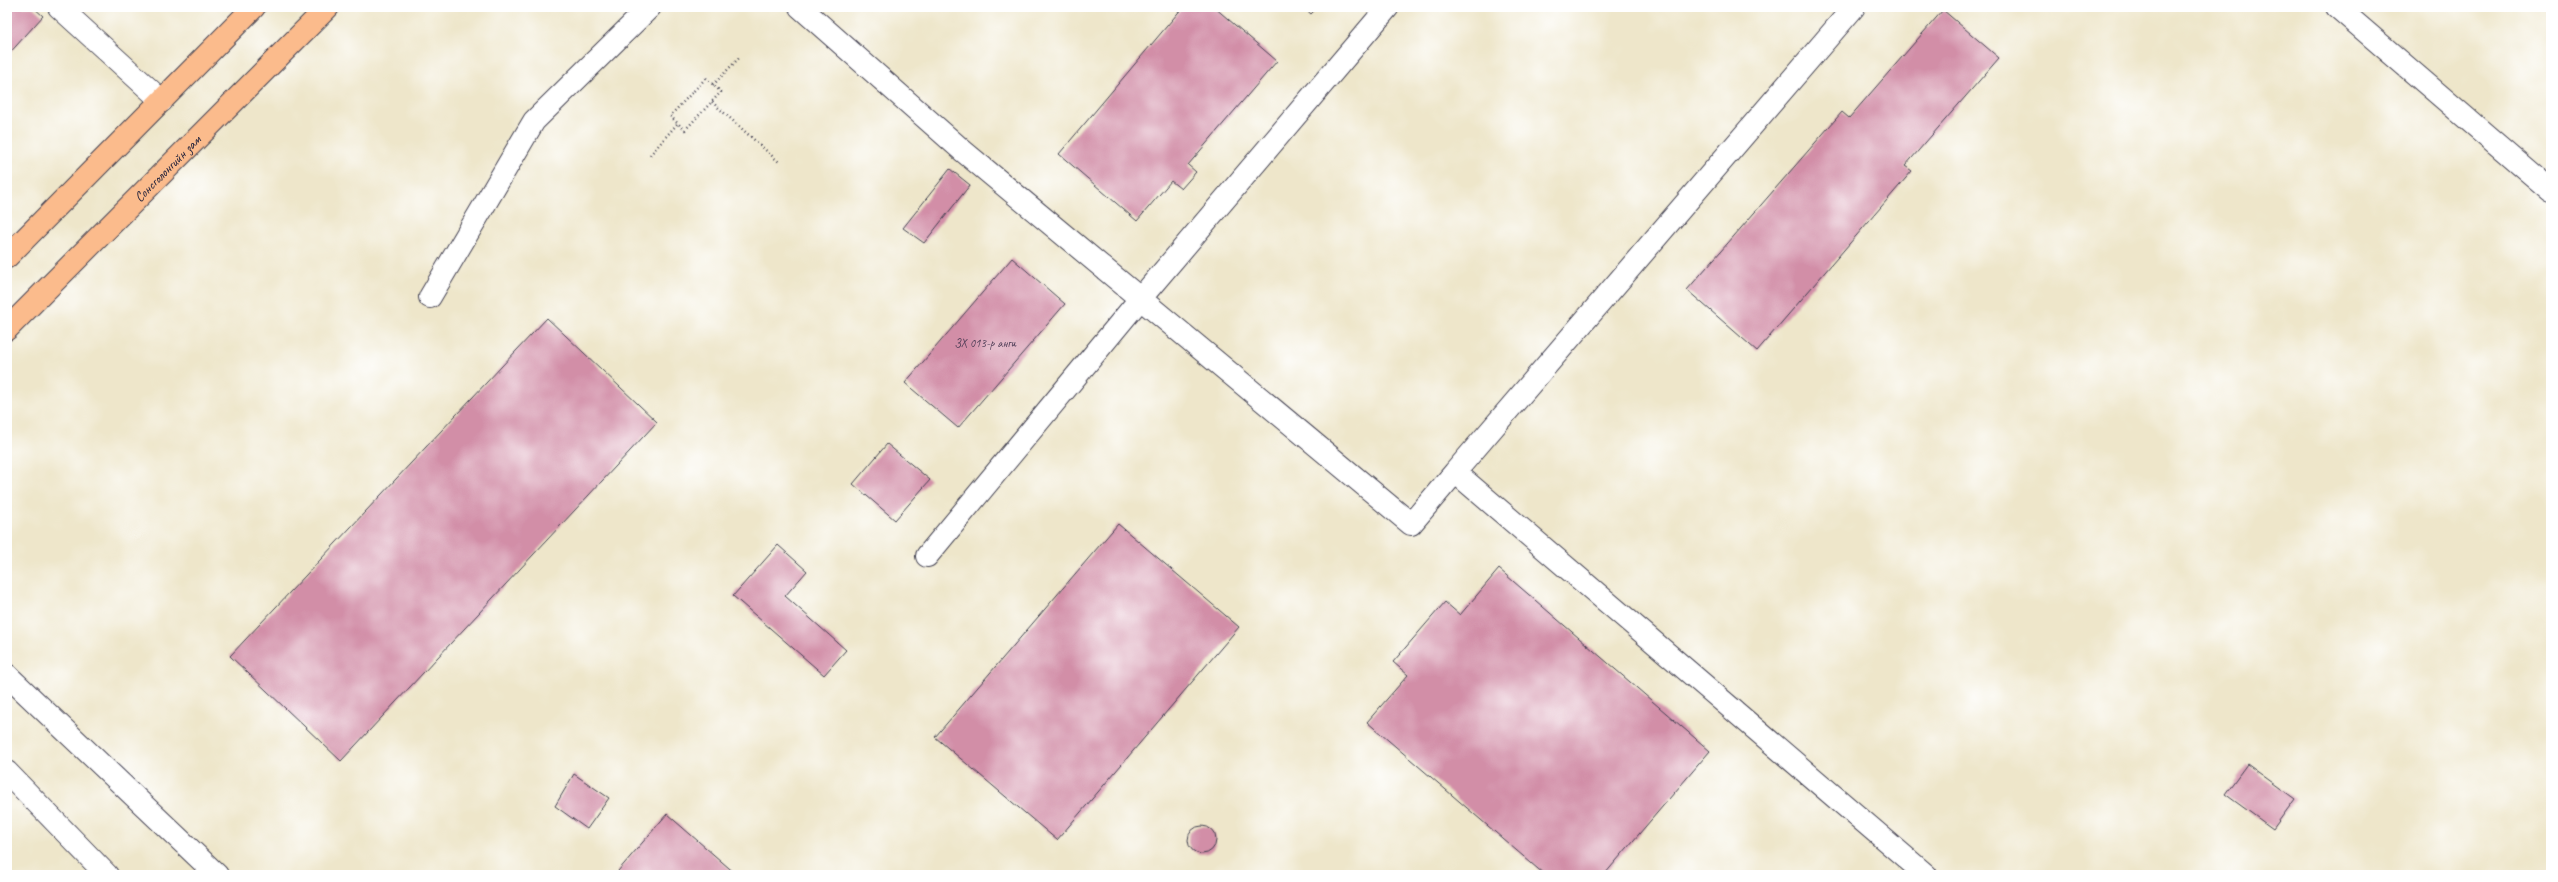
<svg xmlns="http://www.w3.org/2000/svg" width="2558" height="882" viewBox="0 0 2558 882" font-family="Caveat,sans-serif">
<rect width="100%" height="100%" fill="#fff"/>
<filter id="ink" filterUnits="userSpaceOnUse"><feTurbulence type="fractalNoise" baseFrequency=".025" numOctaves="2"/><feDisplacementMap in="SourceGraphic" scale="8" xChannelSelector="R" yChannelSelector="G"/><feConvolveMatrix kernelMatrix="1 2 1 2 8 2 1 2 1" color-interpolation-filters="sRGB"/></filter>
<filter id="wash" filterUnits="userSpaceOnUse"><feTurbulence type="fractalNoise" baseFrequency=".012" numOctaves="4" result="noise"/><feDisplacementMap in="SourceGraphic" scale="16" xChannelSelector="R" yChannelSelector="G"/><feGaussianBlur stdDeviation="0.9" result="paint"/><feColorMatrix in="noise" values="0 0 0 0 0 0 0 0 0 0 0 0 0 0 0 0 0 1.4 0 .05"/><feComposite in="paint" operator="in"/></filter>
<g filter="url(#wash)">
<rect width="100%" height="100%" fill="#eee6ca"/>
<g id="blocks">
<!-- building -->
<path fill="#d28ea7" d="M7,7H33L43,16L7,56Z
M1183,7H1214L1277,61L1188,165L1196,172L1181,189L1171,181L1137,221L1059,154Z
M1303,7H1318L1311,14Z
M1943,10L1999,58L1905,166L1912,171L1757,351L1687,290L1842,112L1849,118Z
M950,169L970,185L924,243L903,228Z
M1012,258L1065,304L958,428L905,383Z
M547,318L657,422L341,761L230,656Z
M887,444L930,480L895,520L853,484Z
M1118,524L1239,627L1057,840L935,737Z
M778,545L807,571L785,596L846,650L824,675L733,596Z
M1499,569L1710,751L1604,875H1545L1367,722L1408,675L1393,662L1445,602L1460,615Z
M2247,764L2295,799L2273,829L2225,794Z
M574,774L609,798L587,829L555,806Z
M667,814L737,875H622L618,871Z
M1188 840a14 14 0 1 1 28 0a14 14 0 1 1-28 0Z"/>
</g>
</g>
<g filter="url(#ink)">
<use href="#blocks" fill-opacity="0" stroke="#413f50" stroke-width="1"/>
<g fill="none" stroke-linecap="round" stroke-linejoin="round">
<!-- minor casing -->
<g stroke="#413f50" stroke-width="24">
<path id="minor" d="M59,7L162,101
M800,7L963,151L1411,524L1455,472L1926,875
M2337,7L2551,191
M430,297L534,121L650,7
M1455,472L1854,7
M927,556L1140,299L1388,7
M7,675L217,875
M7,772L107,875"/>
</g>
<!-- major casing -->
<g stroke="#413f50" stroke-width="24">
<g id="major">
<path d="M7,257L254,7"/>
<path id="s1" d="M7,329L328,7"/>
</g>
</g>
<!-- path -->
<path stroke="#413f50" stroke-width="2.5" stroke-dasharray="1 3" stroke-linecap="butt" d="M706,78L721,92L685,130L670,116Z
M713,85L739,58
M712,102L780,163
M650,155L678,123"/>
<!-- minor -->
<use href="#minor" stroke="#fff" stroke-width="22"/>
<!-- major -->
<use href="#major" stroke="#fbbb8c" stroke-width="22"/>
</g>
</g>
<g text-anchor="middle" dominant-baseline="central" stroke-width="3" stroke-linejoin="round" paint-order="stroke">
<!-- number labels -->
<g font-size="12" fill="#4e3d56">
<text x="985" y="343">ЗХ 013-р анги</text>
</g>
<!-- street labels -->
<g font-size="14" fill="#22223b" stroke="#fff">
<text stroke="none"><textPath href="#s1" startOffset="227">Сонсголонгийн зам</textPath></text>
</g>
</g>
<!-- margin -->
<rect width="2558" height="882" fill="none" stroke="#fff" stroke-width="24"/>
</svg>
